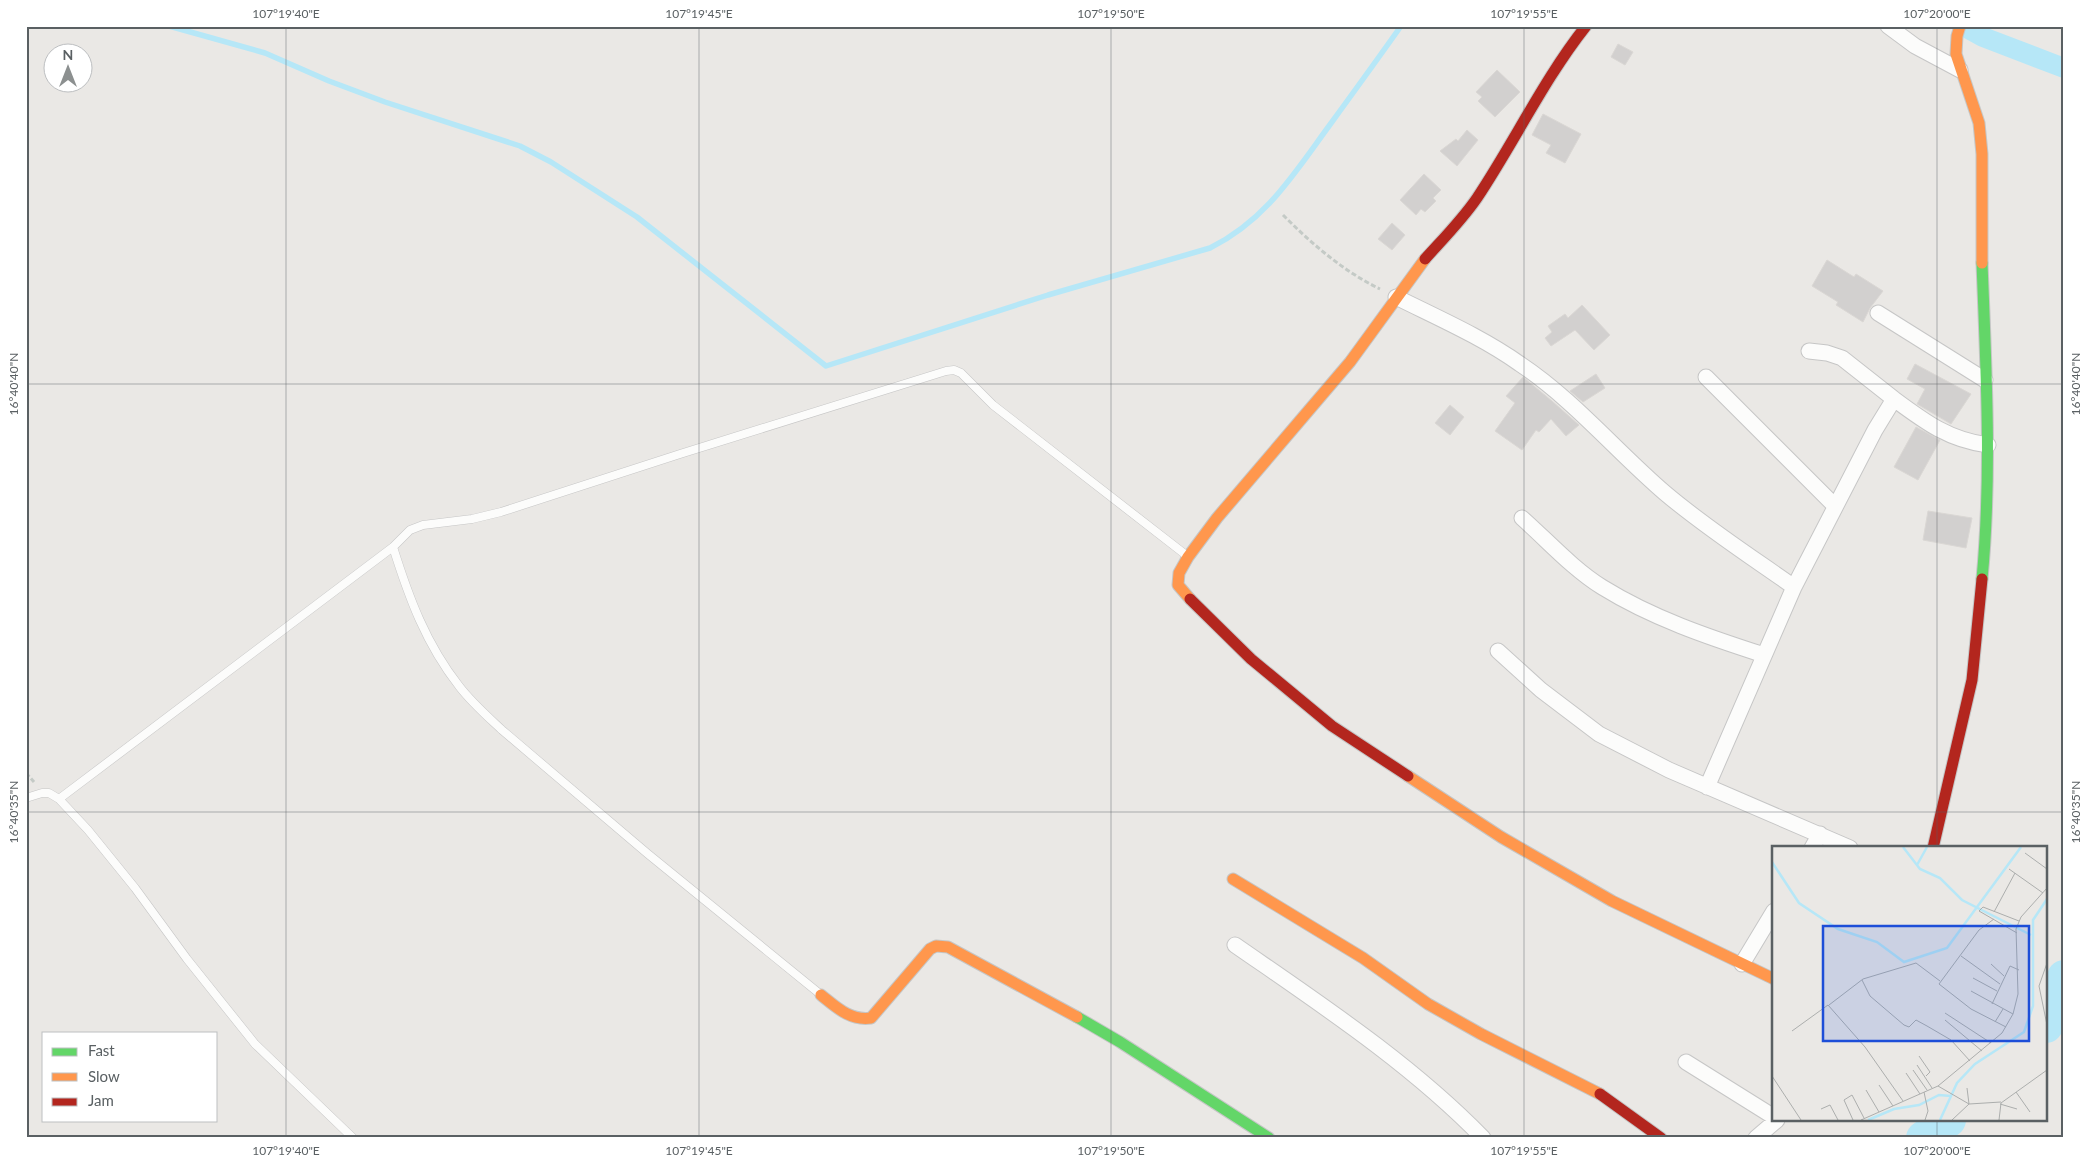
<svg xmlns="http://www.w3.org/2000/svg" width="2090" height="1164" viewBox="0 0 2090 1164" font-family="Lato,sans-serif">
<rect width="100%" height="100%" fill="#eae8e5"/>
<g fill="none" stroke-linecap="round" stroke-linejoin="round">
<!-- stream -->
<path stroke="#b6e7f7" stroke-width="5.5" d="M169,26L265,53L329,81L385,102L520,146L551,162L637,217L826,366L1048,295L1210,248C1266,220 1293,175 1329,126C1353,93 1377,60 1401,26"/>
<!-- canal -->
<path stroke="#b6e7f7" stroke-width="20" d="M1963,26L1983,37L2064,68"/>
<!-- river -->
<path stroke="#b6e7f7" stroke-width="34" d="M2046,1026L2064,977
M1923,1138L1949,1120"/>
</g>
<!-- building -->
<path fill="#d2d0cf" stroke="#dad7d4" d="M1618,44L1633,52L1625,65L1611,57Z
M1497,70L1520,92L1495,117L1478,101L1482,97L1476,92Z
M1543,114L1581,134L1565,163L1546,153L1551,145L1532,135Z
M1467,130L1478,140L1457,166L1440,151L1456,139L1458,141Z
M1424,174L1441,190L1433,198L1436,201L1425,212L1421,209L1416,215L1400,200Z
M1392,223L1405,235L1392,250L1378,239Z
M1827,260L1854,277L1856,274L1883,291L1870,308L1863,322L1836,305L1838,302L1812,286Z
M1582,305L1610,335L1594,350L1575,330L1551,346L1545,338L1552,332L1548,326L1565,314L1568,318Z
M1915,364L1971,394L1951,424L1917,404L1925,389L1907,379Z
M1596,374L1605,388L1583,402L1570,391Z
M1523,377L1552,401L1579,425L1566,436L1551,419L1539,432L1536,430L1522,450L1495,431L1515,403L1506,396Z
M1450,405L1464,417L1450,435L1435,423Z
M1916,427L1940,440L1918,480L1894,467Z
M1928,511L1972,518L1966,548L1923,540Z"/>
<g fill="none" stroke-linecap="round" stroke-linejoin="round">
<!-- lane casing -->
<g stroke="#c6c6c6" stroke-width="9">
<path id="lane" d="M393,547C409,598 426,644 459,686C471,702 487,716 502,730L648,854L820,994
M26,798L42,793H49L59,799L88,830L135,888L187,959L255,1044L353,1138
M59,799L393,547L410,530L423,525L472,519L501,512L680,454L946,371L954,370L961,373L993,405L1186,555"/>
</g>
<!-- street casing -->
<g stroke="#c6c6c6" stroke-width="17">
<path id="street" d="M1888,26L1915,46L1960,70
M1396,297C1438,318 1482,337 1520,364C1574,400 1616,451 1665,493C1705,527 1750,556 1794,587
M1878,313L1985,380
M1809,351L1827,353L1842,358L1894,399
M1706,377L1835,506
M1522,518C1548,541 1573,569 1602,587C1652,618 1708,637 1764,655
M1498,651L1541,690L1599,734L1669,770L1850,848
M1707,787L1794,587L1875,430L1894,399C1925,422 1949,440 1988,445
M1812,848L1820,834
M1235,945C1320,1004 1410,1063 1483,1138
M1742,964L1774,911
M1686,1062L1774,1117
M1756,1138L1777,1120"/>
</g>
<!-- fast casing -->
<g stroke="#c5c6c6" stroke-width="13">
<path id="fast" d="M1982,579C1992,474 1986,368 1982,263
M1077,1017L1120,1042L1269,1138"/>
</g>
<!-- slow casing -->
<g stroke="#c5c6c6" stroke-width="13">
<path id="slow" d="M1960,26L1957,36L1956,54L1979,123L1982,154V263
M1190,599L1178,585L1179,573L1188,557L1217,518L1350,362L1425,259
M1408,776L1501,837L1612,901L1774,979
M1233,879L1363,958L1428,1004L1481,1034L1600,1094
M821,995C836,1007 850,1021 871,1018L930,949L936,946L948,947L1077,1017"/>
</g>
<!-- jam casing -->
<g stroke="#c5c6c6" stroke-width="13">
<path id="jam" d="M1425,259C1443,239 1462,220 1477,198C1515,141 1544,79 1586,26
M1190,599L1251,659L1332,726L1408,776
M1933,848L1972,680L1982,579
M1600,1094L1661,1138"/>
</g>
<!-- path -->
<path stroke="#c4cac6" stroke-width="3" stroke-dasharray="5 2.5" stroke-linecap="butt" d="M1283,215C1312,244 1343,271 1380,289
M26,773L34,782"/>
<!-- lane -->
<use href="#lane" stroke="#fcfcfb" stroke-width="8"/>
<!-- street -->
<use href="#street" stroke="#fcfcfb" stroke-width="15"/>
<!-- fast -->
<use href="#fast" stroke="#63d668" stroke-width="11"/>
<!-- slow -->
<use href="#slow" stroke="#ff974d" stroke-width="11"/>
<!-- jam -->
<use href="#jam" stroke="#b3261e" stroke-width="11"/>
</g>
<!-- ticks -->
<path fill="none" stroke="#5a6063" stroke-width="1" stroke-opacity="0.45" d="M286,26V1138M699,26V1138M1111,26V1138M1524,26V1138M1937,26V848M26,384H2064M26,812H2064M1937,1120V1138"/>
<!-- overview -->
<g transform="translate(1772 846)">
<rect width="275" height="275" fill="#eae8e5"/>
<path fill="none" stroke="#b6e7f7" stroke-width="2.5" d="M131,1L148,23L168,32L190,54L259,89M0,16L27,57L66,83L105,96L132,116L175,102L249,1M145,19L155,1M96,274L122,263L147,259L167,249L179,250M168,274L185,237L203,218L252,186L261,160V74L275,53"/>
<path fill="none" stroke="#acaead" stroke-width="1" d="M253,7L275,23M237,23L271,47M222,66L243,27M222,73L207,84L167,138L199,163L234,181M245,87L207,65L211,61L247,75M189,110L228,138M275,117L267,140L275,179M219,118L232,130M201,132L225,145M90,134L98,150L132,179L137,181L144,174L155,180L179,194L198,215M199,145L241,168M220,158L238,120L247,124M57,159L91,133L144,117L168,135M173,167L219,197M173,174L210,205M223,176L231,163M20,185L56,159L93,201L131,255M147,210L158,226L154,230M145,219L160,242M141,224L155,244M134,227L148,248M0,230L29,274M107,239L121,260M166,240L197,258L229,256M94,244L107,266M152,246L156,265L153,274M244,246L258,266M228,258L245,263M49,263L58,259L66,274M81,274L72,254L80,249L92,272M89,274L166,240L230,187L241,168L246,148L244,83L249,71L275,42M180,274L197,258L195,242M227,274L229,257L275,224"/>
<path fill="#1d4ed8" fill-opacity="0.15" stroke="#1d4ed8" stroke-width="2.5" d="M51,80H257V195H51Z"/>
<rect width="275" height="275" fill="none" stroke="#5a6063" stroke-width="2.5"/>
</g>
<!-- border -->
<rect width="2090" height="1164" fill="none" stroke="#ffffff" stroke-width="55"/>
<!-- legend -->
<rect x="42" y="1032" width="175" height="90" fill="#ffffff" stroke="#bdbfc1"/>
<rect x="52" y="1048" width="25" height="8" fill="#63d668" stroke="#bdbfc1"/>
<text x="88" y="1056" font-size="15" fill="#5a6063">Fast</text>
<rect x="52" y="1073" width="25" height="8" fill="#ff974d" stroke="#bdbfc1"/>
<text x="88" y="1082" font-size="15" fill="#5a6063">Slow</text>
<rect x="52" y="1098" width="25" height="8" fill="#b3261e" stroke="#bdbfc1"/>
<text x="88" y="1106" font-size="15" fill="#5a6063">Jam</text>
<!-- north arrow -->
<g transform="translate(68 68)"><circle r="24" fill="#ffffff" stroke="#bdbfc1"/>
<path d="M0-4L9 19L0 12L-9 19Z" fill="#8c9090"/>
<text y="-8" font-size="14" font-weight="bold" text-anchor="middle" fill="#5a6063">N</text>
</g>
<rect x="28" y="28" width="2034" height="1108" fill="none" stroke="#5a6063" stroke-width="2"/>
<g font-size="12" text-anchor="middle" fill="#5a6063">
<text x="286" y="18">107°19'40"E</text>
<text x="699" y="18">107°19'45"E</text>
<text x="1111" y="18">107°19'50"E</text>
<text x="1524" y="18">107°19'55"E</text>
<text x="1937" y="18">107°20'00"E</text>
<text transform="translate(14 384) rotate(-90)" y="4">16°40'40"N</text>
<text transform="translate(2076 384) rotate(-90)" y="4">16°40'40"N</text>
<text transform="translate(14 812) rotate(-90)" y="4">16°40'35"N</text>
<text transform="translate(2076 812) rotate(-90)" y="4">16°40'35"N</text>
<text x="286" y="1155">107°19'40"E</text>
<text x="699" y="1155">107°19'45"E</text>
<text x="1111" y="1155">107°19'50"E</text>
<text x="1524" y="1155">107°19'55"E</text>
<text x="1937" y="1155">107°20'00"E</text>
</g>
</svg>
